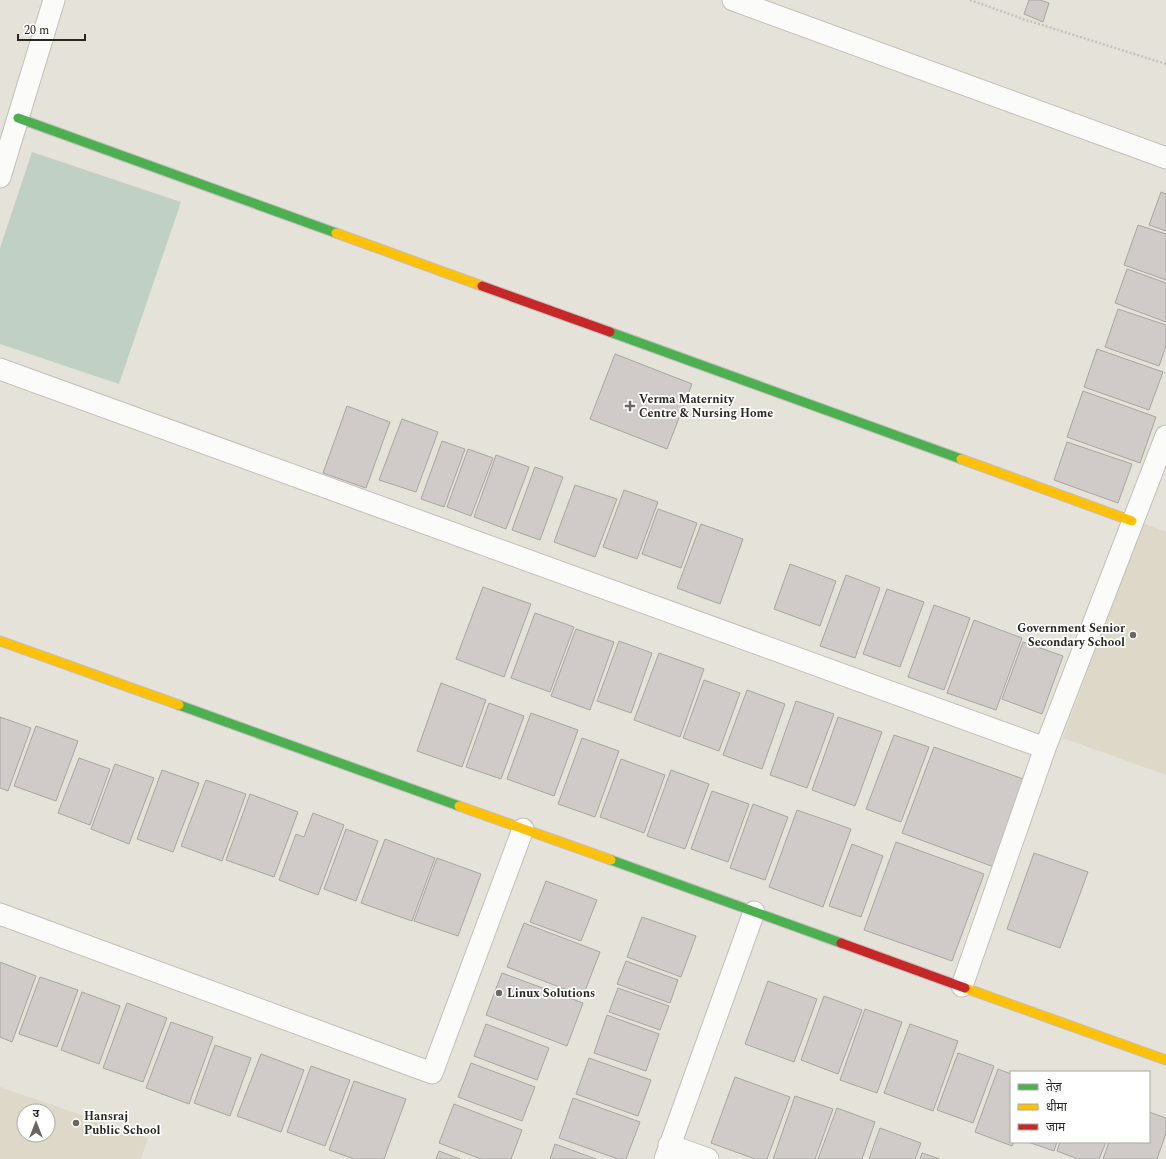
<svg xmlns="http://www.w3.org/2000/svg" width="1166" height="1159" viewBox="0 0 1166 1159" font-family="Spectral,'Noto Sans Devanagari',serif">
<rect width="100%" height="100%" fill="#e5e2d9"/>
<!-- built -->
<path fill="#ddd8c7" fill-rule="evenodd" d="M1142,523L1166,532V775L1063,738Z
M0,1087L148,1138L141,1159H0ZM24,1111H48V1135H24Z"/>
<!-- green -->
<path fill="#c1d0c4" d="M32,152L181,202L119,384L0,344V248Z"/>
<!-- building -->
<path fill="#d0cbc8" stroke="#a8a4a1" d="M1029,0H1040L1049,3L1043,22L1024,14Z
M1161,192L1166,194V231L1149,225Z
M1138,225L1166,234V280L1124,265Z
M1127,269L1166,283V322L1115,303Z
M1118,309L1166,325V346L1159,366L1105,347Z
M1097,349L1163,372L1149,410L1084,387Z
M615,354L692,384L667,449L590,419Z
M1083,391L1156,417L1140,463L1067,437Z
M347,406L390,422L366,488L323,473Z
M402,419L438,432L416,492L379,480Z
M442,441L465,449L444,507L421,499Z
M1067,442L1132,464L1118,503L1054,480Z
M468,449L493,458L471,516L447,507Z
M496,455L529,467L506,529L474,517Z
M535,467L563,477L540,540L512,530Z
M575,485L617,499L595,557L554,542Z
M624,490L658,502L637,559L603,547Z
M658,509L697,523L681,568L642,554Z
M701,524L743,539L720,604L677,588Z
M790,564L836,581L820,626L774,609Z
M846,575L880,588L855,658L820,646Z
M483,587L531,604L504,677L456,659Z
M887,589L924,602L900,667L863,654Z
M934,605L970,618L944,690L908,677Z
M535,613L574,627L550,692L511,678Z
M974,620L1022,638L996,710L947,693Z
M576,629L614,642L590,710L551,696Z
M619,641L652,653L631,713L597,701Z
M1023,642L1063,656L1042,714L1002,699Z
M659,653L704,669L680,737L634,720Z
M704,680L740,693L719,751L683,738Z
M441,683L486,700L462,767L417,751Z
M747,690L785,704L762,769L723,755Z
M796,701L834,714L807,788L770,775Z
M489,703L524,716L501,779L466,767Z
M531,713L578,730L554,796L507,779Z
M0,717L31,728L8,791L0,788Z
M838,717L882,732L855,806L812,790Z
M36,726L78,741L56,801L14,786Z
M894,735L929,747L901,822L866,809Z
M582,738L619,751L595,817L558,804Z
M934,747L1026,780L994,867L902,833Z
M79,758L110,769L90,825L58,813Z
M621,759L665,775L644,833L600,817Z
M115,764L154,778L129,844L91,829Z
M162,770L199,783L173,852L137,839Z
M671,770L709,784L685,849L647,836Z
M206,780L246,794L222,861L181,846Z
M712,791L749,804L728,862L691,849Z
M250,794L298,812L274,877L226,860Z
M753,804L788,817L765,880L730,868Z
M797,810L851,829L823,907L769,887Z
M313,813L344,825L318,895L279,880L296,834L304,837Z
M346,829L378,841L356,901L324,889Z
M385,839L435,858L412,921L361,903Z
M896,842L984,874L952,961L864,930Z
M852,844L883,856L861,917L829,906Z
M1034,853L1088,872L1060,948L1007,929Z
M437,858L481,874L458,936L414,921Z
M546,881L597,900L581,941L530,922Z
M642,917L696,936L681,977L627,957Z
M524,923L600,952L583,996L507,967Z
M626,961L678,980L670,1003L617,984Z
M0,962L36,976L12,1042L0,1037Z
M502,973L583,1003L567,1046L486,1015Z
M40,977L78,990L57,1047L19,1034Z
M768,981L817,999L794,1062L745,1044Z
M618,988L669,1006L660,1030L609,1012Z
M82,992L120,1006L99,1064L61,1050Z
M824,996L862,1010L838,1074L801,1060Z
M127,1003L167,1018L143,1082L103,1068Z
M865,1009L902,1022L877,1093L840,1080Z
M607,1015L659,1034L646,1071L594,1053Z
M171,1022L213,1037L189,1104L146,1088Z
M486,1024L549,1048L537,1080L474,1056Z
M910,1024L958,1041L933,1111L884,1093Z
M215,1045L251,1058L230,1116L194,1103Z
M958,1053L994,1066L973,1123L937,1110Z
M261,1054L304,1070L281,1132L237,1116Z
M589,1058L651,1080L638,1116L576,1094Z
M471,1063L535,1087L522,1121L458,1097Z
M311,1066L350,1080L325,1146L287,1132Z
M998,1069L1011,1074V1142H1014L1012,1146L975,1132Z
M735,1077L790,1097L767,1159H755L711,1143Z
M354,1081L406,1099L384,1159H354L329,1150Z
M795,1096L833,1109L815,1159H773Z
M573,1098L640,1122L626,1159H618L559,1138Z
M454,1104L522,1130L511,1159H481L439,1143Z
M837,1108L875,1122L862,1159H818Z
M1149,1112L1166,1118V1133L1157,1159H1103L1109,1142H1149Z
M880,1128L921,1143L915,1159H869Z
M1028,1142H1057L1054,1151Z
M1060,1142H1106L1099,1159H1078L1057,1151Z
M555,1144L596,1159H550Z
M439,1151L460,1159H436Z
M922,1153L940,1159H920Z"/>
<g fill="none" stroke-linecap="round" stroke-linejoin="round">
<!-- street casing -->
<g stroke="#c1bfb8" stroke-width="23">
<path id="street" d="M733,0L1166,158
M0,177L54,0
M0,369L1045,748
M0,914L432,1073L523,829
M962,986L1045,748L1166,436
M669,1145L708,1159
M665,1159L754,912"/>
</g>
<!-- fast casing -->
<g stroke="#c1bfb8" stroke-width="11">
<path id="fast" d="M18,118L336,233
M610,332L961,459
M179,705L459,806
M611,860L841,943"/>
</g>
<!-- slow casing -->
<g stroke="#c1bfb8" stroke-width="11">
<path id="slow" d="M336,233L482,286
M961,459L1132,521
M0,641L179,705
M459,806L611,860
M965,988L1166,1060"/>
</g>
<!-- jam casing -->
<g stroke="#c1bfb8" stroke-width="11">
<path id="jam" d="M482,286L610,332
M841,943L965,988"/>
</g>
<!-- path -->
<path stroke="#c4c3c0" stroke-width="2.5" stroke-dasharray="2 2" stroke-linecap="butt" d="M970,0L1023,19L1166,64"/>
<!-- street -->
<use href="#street" stroke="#fbfbf9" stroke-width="21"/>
<!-- fast -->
<use href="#fast" stroke="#4caf50" stroke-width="9"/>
<!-- slow -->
<use href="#slow" stroke="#ffc107" stroke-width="9"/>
<!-- jam -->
<use href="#jam" stroke="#c62828" stroke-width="9"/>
</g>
<!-- markers -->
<g fill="#6b6861" stroke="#fff" stroke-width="1.5">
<path d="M628 400h4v4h4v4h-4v4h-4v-4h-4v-4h4z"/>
<circle cx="1133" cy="635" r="4"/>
<circle cx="499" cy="993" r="4"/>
<circle cx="76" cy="1123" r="4"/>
</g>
<g text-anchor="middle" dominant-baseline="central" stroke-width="3.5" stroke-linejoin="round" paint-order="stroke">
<!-- poi labels -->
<g font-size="12" font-weight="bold" fill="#292720" stroke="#fff" text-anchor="start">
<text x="639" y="399">Verma Maternity<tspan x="639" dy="14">Centre &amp; Nursing Home</tspan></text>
<text x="1125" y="628" text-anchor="end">Government Senior<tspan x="1125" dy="14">Secondary School</tspan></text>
<text x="507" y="993">Linux Solutions</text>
<text x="84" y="1116">Hansraj<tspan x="84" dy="14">Public School</tspan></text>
</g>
</g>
<!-- legend -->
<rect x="1010" y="1071" width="140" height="72" fill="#ffffff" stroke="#a9a9a6"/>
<rect x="1018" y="1084" width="20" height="6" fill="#4caf50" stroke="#a9a9a6"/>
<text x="1046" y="1091" font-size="12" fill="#292720">तेज़</text>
<rect x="1018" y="1104" width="20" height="6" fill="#ffc107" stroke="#a9a9a6"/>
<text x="1046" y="1111" font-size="12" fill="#292720">धीमा</text>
<rect x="1018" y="1124" width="20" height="6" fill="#c62828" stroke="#a9a9a6"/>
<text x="1046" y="1131" font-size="12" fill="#292720">जाम</text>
<!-- north arrow -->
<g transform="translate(36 1123)"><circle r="19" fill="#ffffff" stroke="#a9a9a6"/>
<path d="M0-3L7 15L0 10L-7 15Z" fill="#6b6861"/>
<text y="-6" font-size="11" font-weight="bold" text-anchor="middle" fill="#292720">उ</text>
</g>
<!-- scale -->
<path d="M18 34v6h67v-6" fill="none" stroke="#292720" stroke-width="2"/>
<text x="24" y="34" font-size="12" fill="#292720" stroke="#ffffff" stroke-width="3" paint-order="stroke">20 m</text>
</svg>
